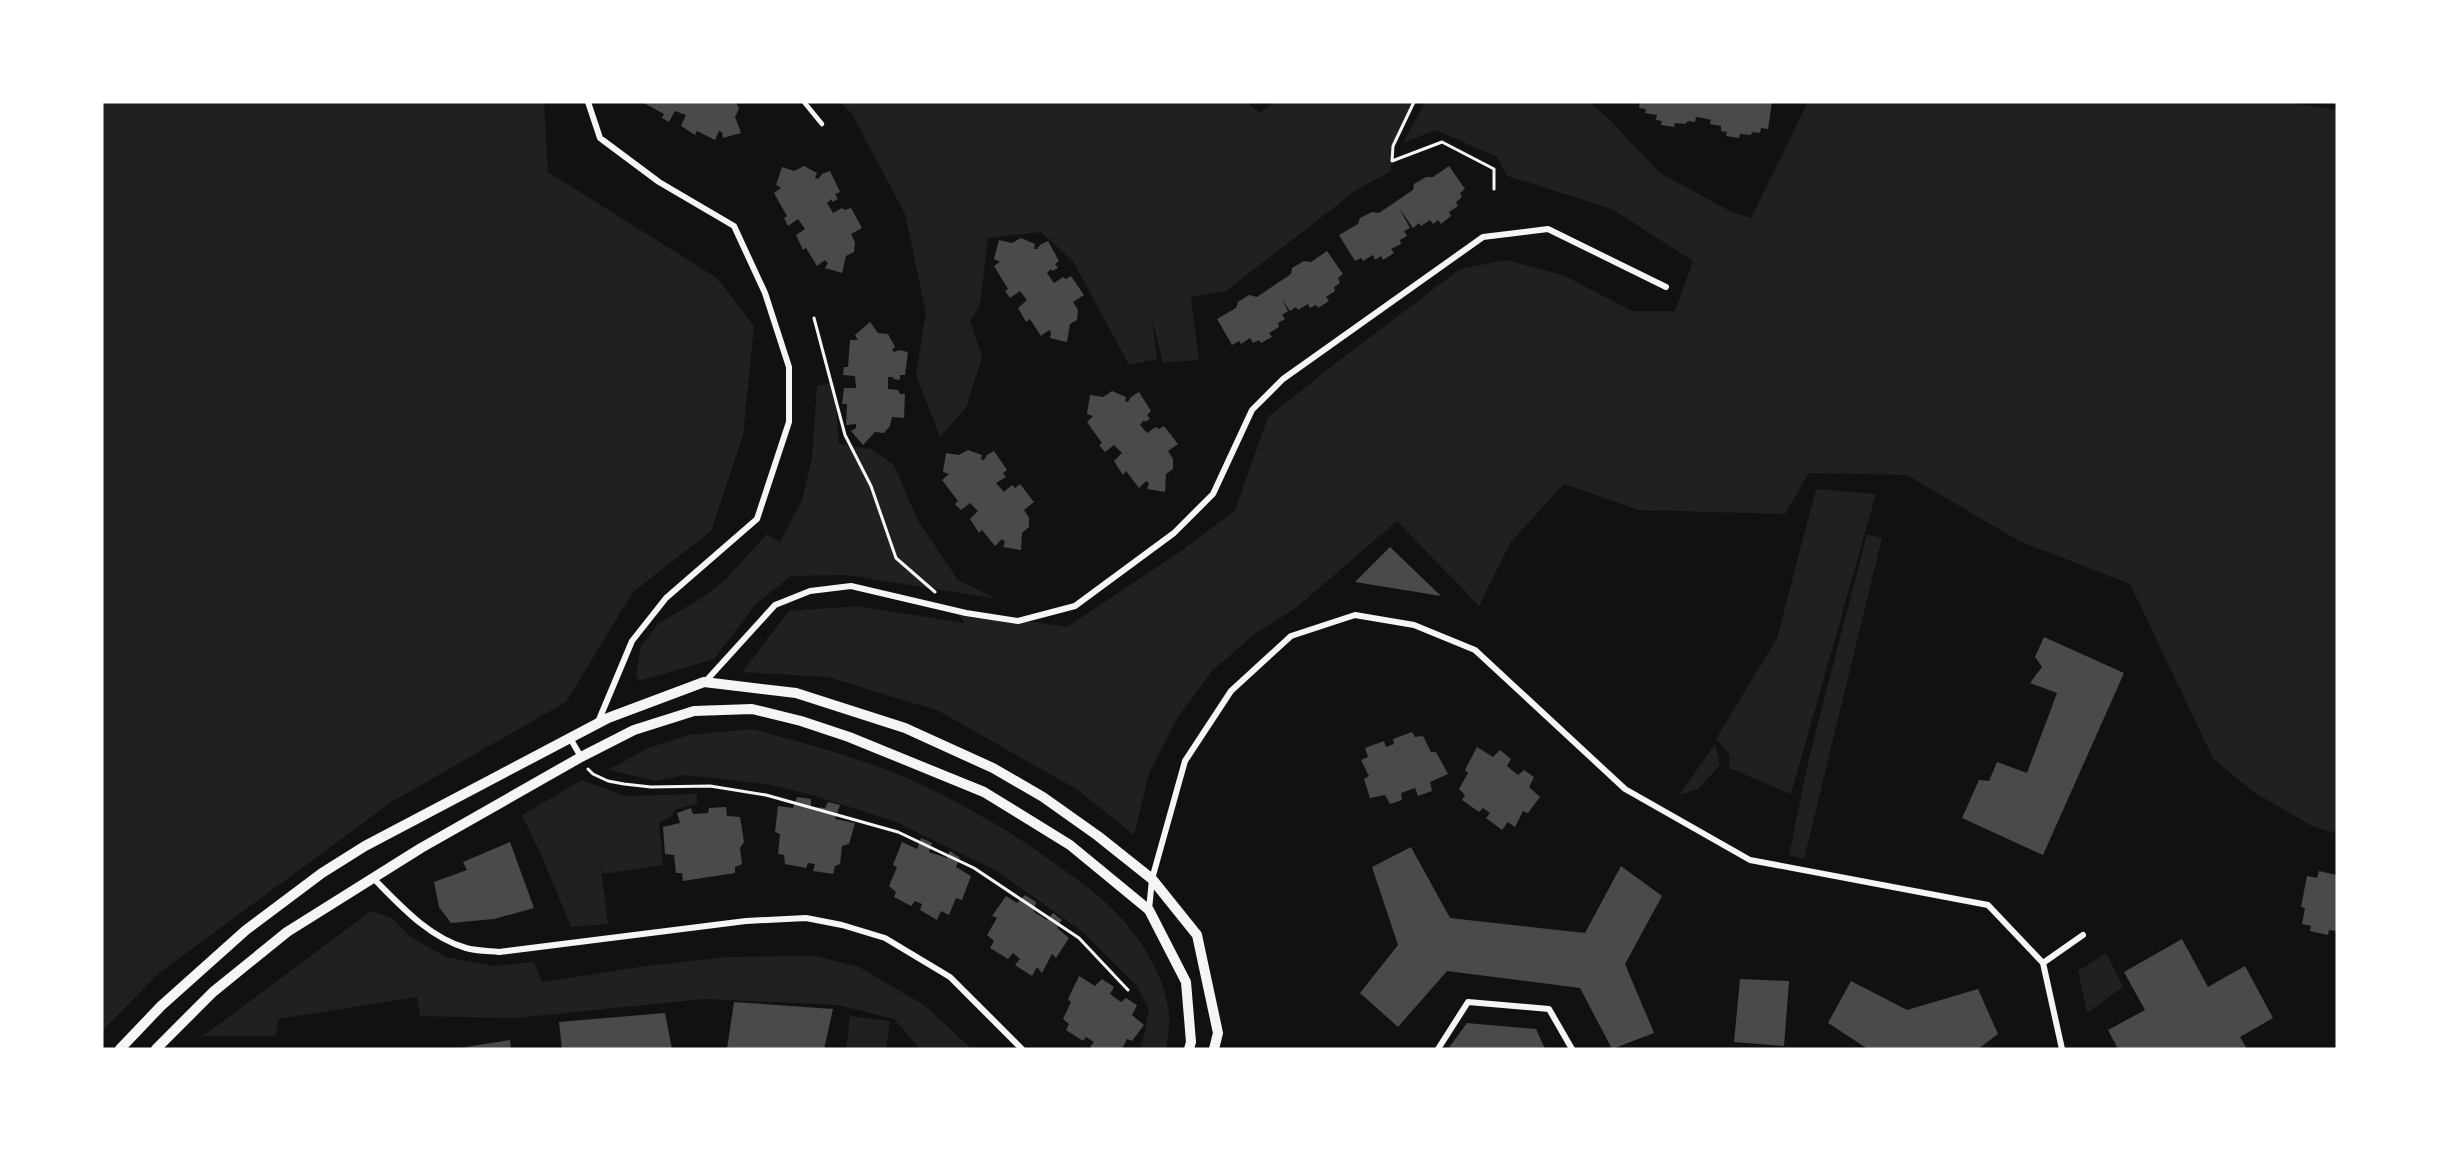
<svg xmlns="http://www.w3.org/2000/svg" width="2439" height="1151" viewBox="0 0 2439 1151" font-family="'Alegreya Sans',sans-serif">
<rect width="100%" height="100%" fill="#111"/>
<!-- green -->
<path fill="#202020" d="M102,102H544L548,172L717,278L754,326L743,435L711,531L633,592L566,702L393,801L159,973L102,1031Z
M840,102H1247L1259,113L1275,102H1414L1393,145L1391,171L1358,189L1226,291L1191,297L1199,360L1163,363L1152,318L1157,359L1129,365L1073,261L1041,232L988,238L980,305L970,321L982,357L966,408L940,437L916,375L926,313L905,214L852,114Z
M1425,102H1588L1607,117L1660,173L1732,212L1751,218L1808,102H2285L2337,110V834L2312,826L2252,791L2213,758L2130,584L2019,541L1907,475L1809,473L1785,514L1638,510L1564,484L1510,543L1479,606L1397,521L1296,608L1255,634L1213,670L1178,717L1149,773L1134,835L1078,790L939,711L828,677L742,672L789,611L857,606L964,623L957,611L1067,627L1181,551L1235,510L1268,417L1337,362L1460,269L1506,260L1563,275L1632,311H1675L1693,261L1612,209L1507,176L1497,157L1436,130L1403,143Z
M834,383L839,444L871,449L894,465L917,519L958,580L997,599L847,575L791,576L756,604L714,659L639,681L636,675L641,646L658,624L703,597L725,580L767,534L780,542L802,500L812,458L817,386Z
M1816,489L1876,494L1791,794L1729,768V754L1716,739L1777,638Z
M1867,534L1882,538L1804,859L1789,855L1809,758Z
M752,729C808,744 867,759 920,784C971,808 1019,836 1064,870C1079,881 1094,891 1107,904C1137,931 1164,972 1169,1013C1170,1024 1168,1038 1166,1049H1139L1143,1040L1149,1009L1137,986L1083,932L997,871L896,822L812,795L767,784L685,775L656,781L608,770L648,748L688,735Z
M1715,744L1720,765L1698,789L1679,795Z
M582,780L625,796L697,794V804L676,809L670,817L659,823L663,865L603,874L600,861L608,924L571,927L542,857L522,815Z
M371,911L392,918L412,938L446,957L494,966L534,962L542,982L646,966L727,957L815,956L859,967L924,1005L972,1049H920L894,1019L838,1005L705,999L516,1018L420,1016L417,997L278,1019L276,1036H203Z
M2106,953L2123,987L2087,1013L2078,971Z
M850,1016L890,1021L886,1049H846Z"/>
<!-- building -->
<path fill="#4a4a4a" d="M642,102H736L739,109L735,117L741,133L723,138L722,132L719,131L715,140L697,131L695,135L681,126L686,115L675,111L669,122L662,118L664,114Z
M1640,102H1772L1768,129L1761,128L1760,133L1753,132L1750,135L1740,134L1739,138L1726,136L1727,132L1721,131V126L1710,124L1711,120L1703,118L1696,117L1695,122L1688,121L1685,124L1675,123L1674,127L1661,125L1662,121L1656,120L1657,115L1645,113L1646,109L1639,108Z
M804,166L817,173L815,178L818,179L822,174L830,171L840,192L835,194L838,199L832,202V199L827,203L833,213L842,208L845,210L851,208L862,228L851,234L855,242L854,252L846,256L842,273L825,268L828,263L825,260L817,266L806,248L803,250L796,235L805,229L798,219L788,226L784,218L787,216L774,193L781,188L776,185L782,167L794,171Z
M1449,166L1465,189L1460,193L1462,197L1456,202L1458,206L1449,212L1451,216L1441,224L1438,220L1433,224L1430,220L1421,226L1419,223L1413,228L1399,208L1410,228L1404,231L1407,236L1400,240L1401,244L1391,249L1394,253L1383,260L1381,256L1375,260L1373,255L1363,261L1361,258L1355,261L1339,235L1358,224L1360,218L1372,212L1379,213L1413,190L1414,184L1426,177H1433Z
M1021,238L1035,244L1034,249H1037L1040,245L1048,241L1059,261L1055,264L1058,268L1052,271L1051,269L1047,273L1054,283L1063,277L1066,279L1071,276L1084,295L1073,302L1078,310L1077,320L1070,324L1067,342L1050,338L1051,333L1049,330L1041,336L1030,319L1026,322L1018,308L1027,300L1020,291L1010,298L1005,291L1008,289L994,266L1000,262L994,259L999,240L1012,243Z
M1327,251L1343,274L1338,278L1340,283L1334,287L1335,291L1326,297L1329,301L1318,308L1316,305L1310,308L1308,304L1298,310L1296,307L1290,311L1281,298L1288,311L1282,315L1285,319L1278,323L1279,327L1269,333L1272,337L1261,343L1259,340L1253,343L1250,338L1241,344L1239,341L1232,345L1217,319L1236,308L1238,302L1249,295L1257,297L1291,274L1292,268L1304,261L1311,262Z
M870,322L878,333L888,334L895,347L892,350L894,352L899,350L908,352L905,375H900V380L893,379L894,377H888V389L898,390L900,394H905L904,418L892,417L890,426L884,433L875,432L863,445L851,431L856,428V424L846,425L847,404H842L844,388H856L855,376L843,375L844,367H848L850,340H858L855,335Z
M1112,391L1126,397L1125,401L1128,402L1131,397L1139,392L1151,411L1147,415L1150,419L1145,422L1144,420L1140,425L1147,433L1156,427L1159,429L1164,426L1178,444L1168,451L1173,459V469L1166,474L1165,492L1147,489L1149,483L1146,481L1139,488L1126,471L1123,475L1114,461L1122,453L1114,445L1105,452L1099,445L1102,443L1087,422L1093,416L1087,414L1090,395L1103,397Z
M968,450L982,455L981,459L984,460L987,455L994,451L1007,470L1003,473L1006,477L996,483L1004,492L1012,485L1015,488L1020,484L1034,502L1024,510L1029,518V527L1022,533L1021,550L1003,547L1005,542L1002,539L995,546L982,530L979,533L970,519L978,511L970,503L961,510L955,504L958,501L942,480L949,474L943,472L946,453L959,455Z
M1390,547L1441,596L1355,582Z
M2044,637L2124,673L2043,855L1962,818L1979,780L1989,781L1997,762L2027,773L2057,693L2030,683L2042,667L2035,657Z
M1412,732L1415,737L1423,736L1431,752H1436L1448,774L1430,782L1432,791L1418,796L1415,788L1401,793L1402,800L1390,804L1385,795L1370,798L1364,779L1369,776L1361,760L1368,757L1365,748L1384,741L1386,747L1394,744L1393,739Z
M1477,747L1493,757L1500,750L1511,759L1507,766L1518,775L1524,770L1534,777L1529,787L1540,797L1528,813L1523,811L1515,827L1508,822L1502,830L1486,818L1490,813L1483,808L1479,812L1462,800L1465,795L1459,789L1468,773L1465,770Z
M797,797L811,799V807L825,808L828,802L840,805L835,819L855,823L849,844L842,846L840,864L835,866L833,874L813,871L815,864L808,863L806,868L785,864L784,855L778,854L780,834L775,832L778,806L793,808Z
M726,807L727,816L740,817L744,842L740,848L742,864L735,867V873L683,881L682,873H676L674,855L665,854L663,827L680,823L677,813L691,808L693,814L708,813L709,808Z
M921,838L932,843L929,852L947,858L950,851L960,858L956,867L971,876L962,900L956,898L949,915L941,911L937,920L920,910L922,904L915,901L911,906L894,897L896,892L889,886L897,867L893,865L902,842L917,849Z
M510,842L534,908L494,919L451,923L439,907L434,882L467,870L463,862Z
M1411,847L1450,918L1585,933L1621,866L1662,896L1625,964L1654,1033L1612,1049L1580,988L1447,971L1398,1027L1360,993L1398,945L1372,867Z
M2319,871L2337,875V931L2329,930L2328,935L2310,931L2311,926L2302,924L2305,908L2301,907L2307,876L2317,878Z
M1025,895L1036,902L1034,912L1047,920L1053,913L1062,920L1057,928L1069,938L1056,958L1052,954L1042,973L1037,967L1032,976L1015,965L1020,959L1013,953L1008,959L990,948L994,941L987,935L997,918L992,916L1006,896L1017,903Z
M2182,939L2208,987L2245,966L2273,1018L2240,1037L2247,1049H2118L2108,1030L2145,1010L2124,972Z
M1079,976L1095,986L1102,979L1114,987L1110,994L1121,1002L1126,998L1137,1005L1132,1015L1144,1025L1132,1041L1127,1039L1122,1049H1093L1090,1047L1094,1042L1086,1037L1083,1041L1066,1030L1069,1024L1063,1019L1071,1002L1068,999Z
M1740,979L1789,981L1784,1046L1734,1042Z
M1851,981L1907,1010L1978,989L1998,1034L1978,1049H1868L1828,1023Z
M734,1002L833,1009L824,1049H727Z
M665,1013L672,1049H562L559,1022Z
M1467,1023L1536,1029L1545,1049H1448Z
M510,1040L511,1049H461L460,1048Z"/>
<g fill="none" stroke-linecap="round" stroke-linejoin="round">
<!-- path -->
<path stroke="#f5f5f5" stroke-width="3" d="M1414,102L1393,146L1392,161L1442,142L1494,169V189
M814,318L845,435L871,486L896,558L935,592
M588,769L593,774L608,781L624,784L651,787L710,786L766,795L898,832L974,868L1079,938L1128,990"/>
<!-- service -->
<path stroke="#f5f5f5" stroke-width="4.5" d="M804,102L822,124"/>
<!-- minor -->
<path stroke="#f5f5f5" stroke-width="6" d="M588,102L600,138L659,182L734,226L765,293L789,367V422L757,519L666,598L632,641L598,722
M705,682L775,605L810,591L851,586L966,613L1018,621L1075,606L1174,533L1213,494L1252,410L1283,379L1483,237L1548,229L1666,287
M570,738L581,757
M373,878C400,905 428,937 466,948C476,951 489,951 499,952L746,921L806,918L842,925L885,938L950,977L1022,1049
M1149,910L1152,879L1185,761L1231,691L1291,636L1355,615L1414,625L1475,650L1625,789L1750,860L1988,905L2043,963L2062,1049
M2043,963L2083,935
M1438,1049L1468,1002L1549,1009L1572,1049"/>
<!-- tertiary -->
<path stroke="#f5f5f5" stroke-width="10" d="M120,1049L161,1006L246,930L322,873L365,846L608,718L704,682L796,693L905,728L993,768L1043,797L1098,836L1152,879L1197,935L1218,1033L1214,1049
M156,1049L213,992L287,932L421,848L581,757L634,730L694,711L752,709L801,721L849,737L984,792L1070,845L1149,910L1186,982L1191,1042L1189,1049"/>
</g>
<!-- border -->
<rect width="2439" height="1151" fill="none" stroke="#ffffff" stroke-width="207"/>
</svg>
